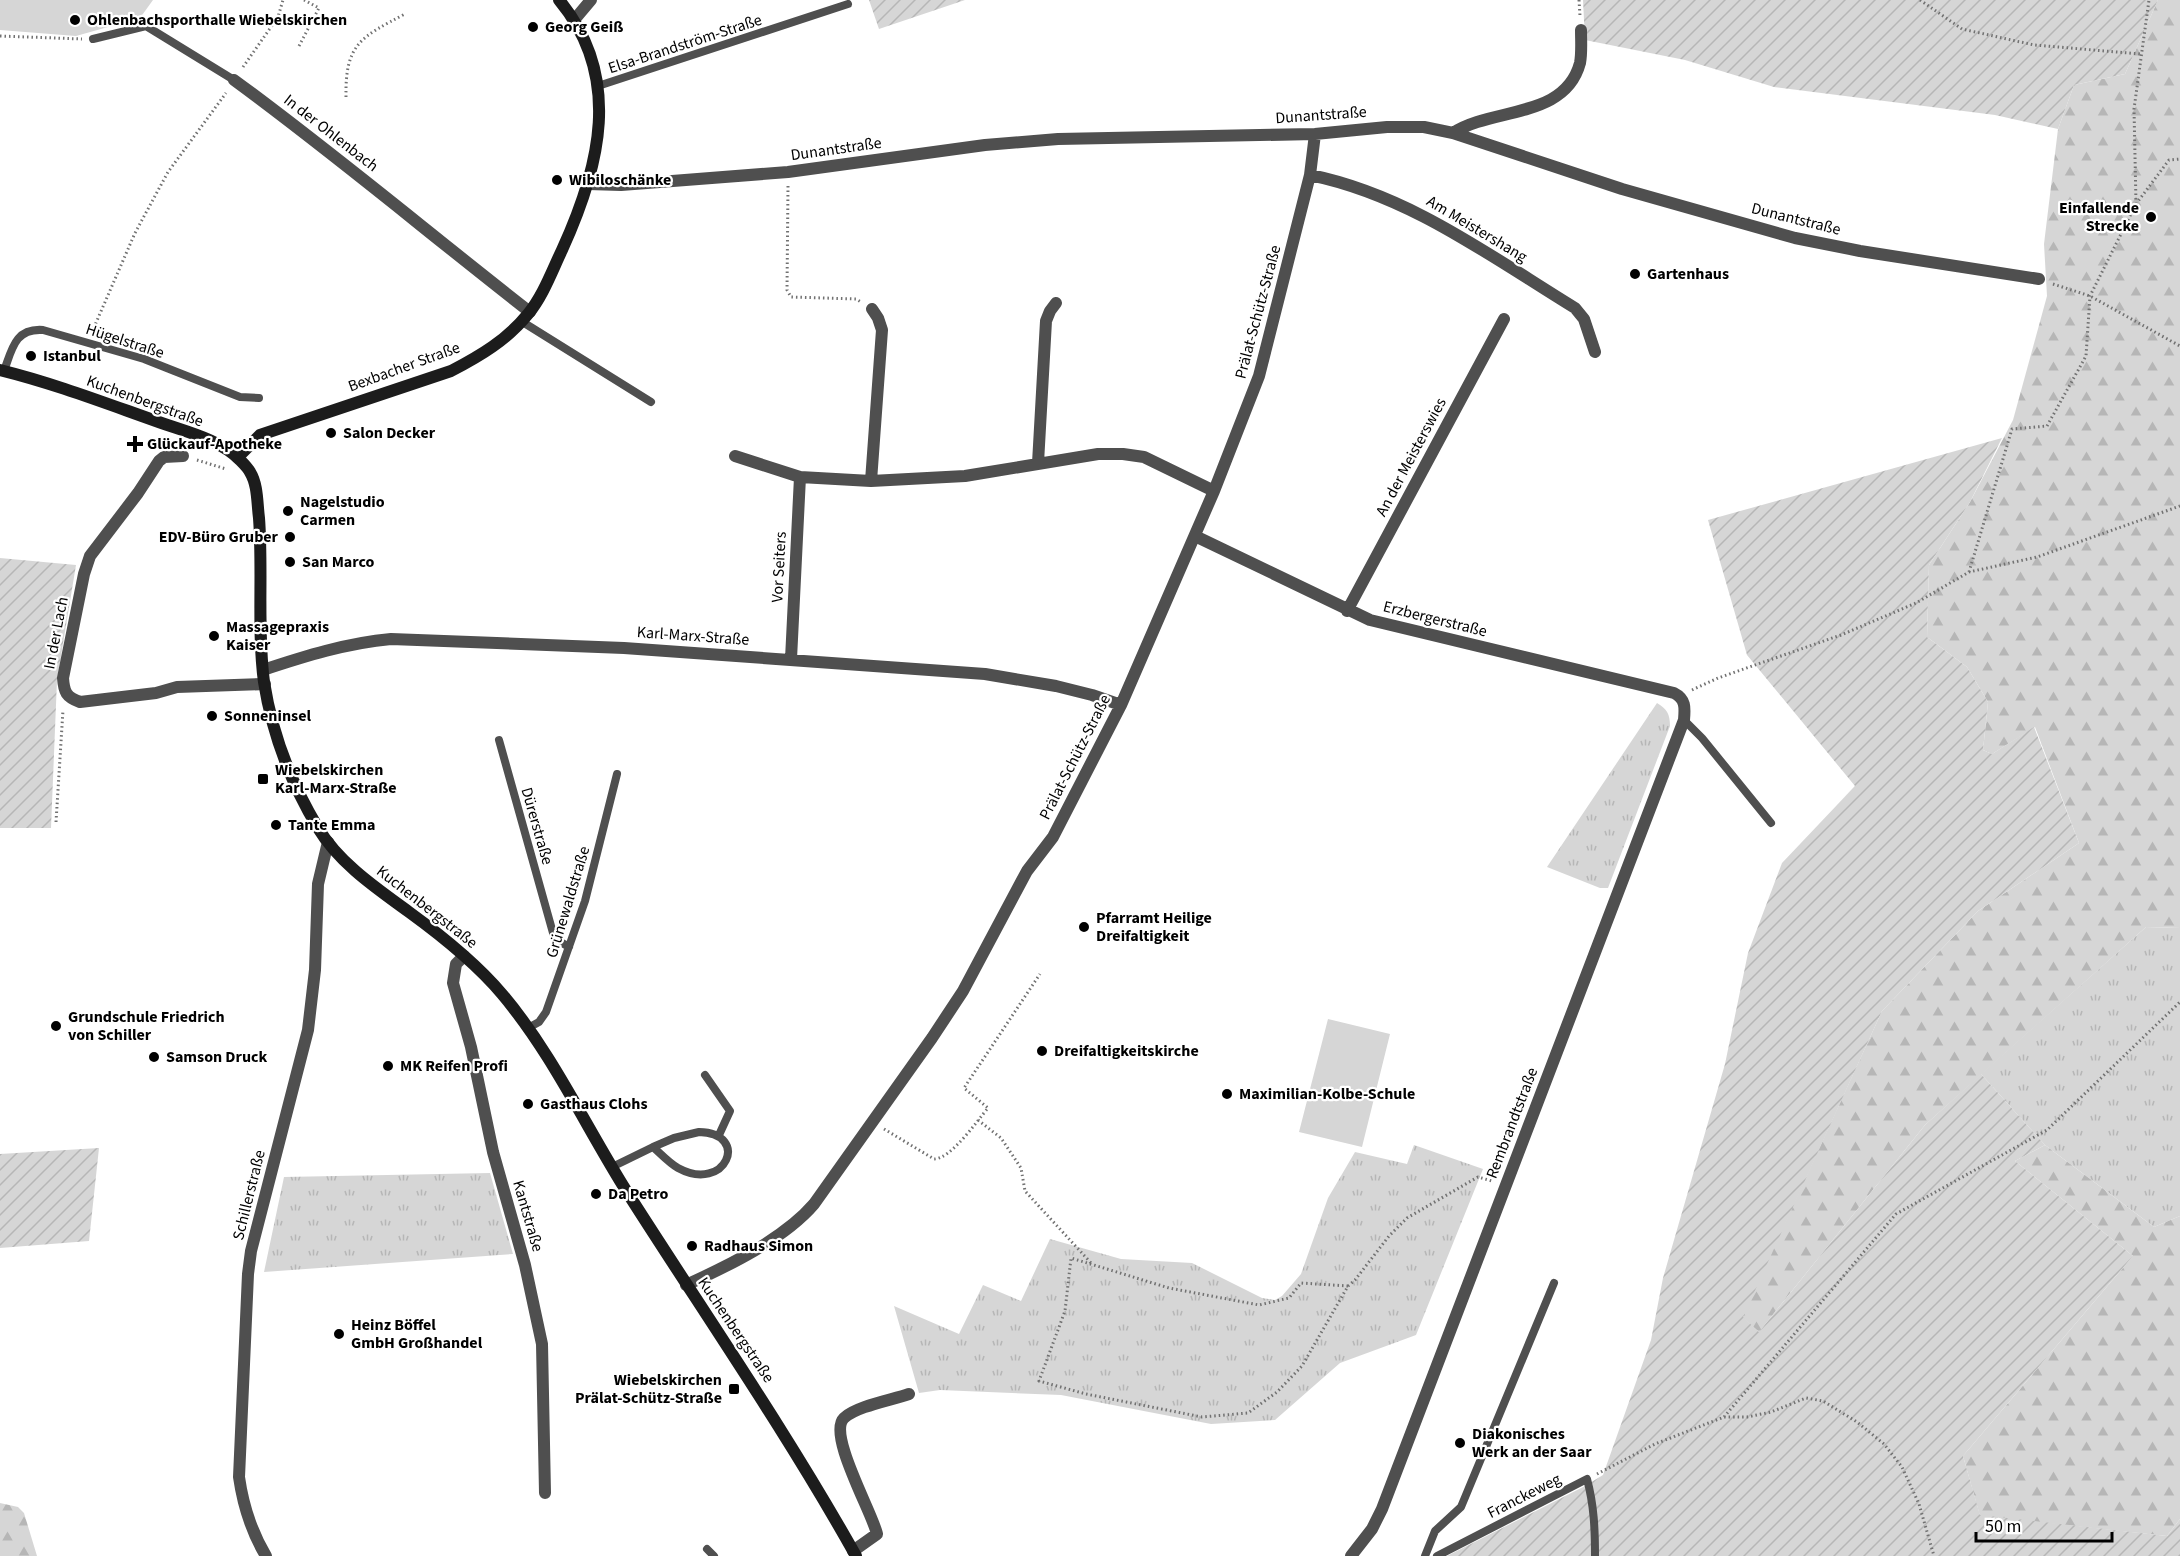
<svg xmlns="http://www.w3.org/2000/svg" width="2180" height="1556" viewBox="0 0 2180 1556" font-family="'Source Sans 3',sans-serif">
<defs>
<pattern id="grass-tufts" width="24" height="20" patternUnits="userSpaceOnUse" patternTransform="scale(1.5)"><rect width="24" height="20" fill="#d6d6d6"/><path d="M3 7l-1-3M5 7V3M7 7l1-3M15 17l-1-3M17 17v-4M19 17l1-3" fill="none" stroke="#b6b6b6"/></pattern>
<pattern id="forest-firs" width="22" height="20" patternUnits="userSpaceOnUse" patternTransform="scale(1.5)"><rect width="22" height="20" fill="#d6d6d6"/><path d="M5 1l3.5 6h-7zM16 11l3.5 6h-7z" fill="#b6b6b6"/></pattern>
<pattern id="garden-furrows" width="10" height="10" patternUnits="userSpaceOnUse" patternTransform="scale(1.5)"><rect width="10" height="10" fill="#d6d6d6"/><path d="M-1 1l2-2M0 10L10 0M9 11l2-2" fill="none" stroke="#b6b6b6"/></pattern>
</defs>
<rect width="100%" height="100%" fill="#fff"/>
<!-- grass -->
<path fill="url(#grass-tufts)" d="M1657,703C1667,709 1670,714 1670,726L1608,888H1600L1547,867Z
M2146,927L2180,928V1216L2154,1227L2045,1145L1981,1074Z
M1414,1145L1483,1169L1416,1335L1340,1363L1275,1420L1211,1424L1061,1395L940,1390L919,1393L894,1306L959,1334L983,1285L1021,1301L1050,1239L1121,1259L1192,1263L1262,1298L1275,1300L1282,1296L1301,1274L1328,1198L1355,1152L1407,1164Z
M490,1173L513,1254L264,1272L284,1177Z"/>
<!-- forest -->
<path fill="url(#forest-firs)" d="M2158,0H2180V928L2146,927L1925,1125L1759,1332L1742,1317L1882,1011L1978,911L2079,843L2035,727L1992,754L1983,750L1988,702L1967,667L1927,637L1929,565L1970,502L2013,420L2047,296L2044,244L2058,129L2074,85L2125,74Z
M2045,1145L2154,1227L2180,1216V1519L2167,1536L1980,1516L1963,1456L2133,1256L2015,1161Z
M0,1503L18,1507L24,1513L37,1556H0Z"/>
<!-- garden -->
<path fill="url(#garden-furrows)" d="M869,0H965L879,29Z
M1583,0H2158L2125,74L2074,85L2058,129L1995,115L1774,87L1685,60L1585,40Z
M2002,438L1970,502L1929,565L1927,637L1967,667L1988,702L1983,750L1992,754L2034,727L2079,843L1978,911L1882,1011L1743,1317L1759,1332L1925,1125L1981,1074L2045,1145L2015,1161L2133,1256L1963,1456L1980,1515L2167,1536L2180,1519V1556H1447L1585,1486L1603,1475L1651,1340L1663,1278L1725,1064L1748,953L1782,863L1855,786L1747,655L1708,520Z
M0,558L76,565L57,680L51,828H0Z
M99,1148L89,1241L0,1248V1154Z"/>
<!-- pitch -->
<path fill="#d6d6d6" d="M0,0H153L140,18L76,36L0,30Z
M1328,1019L1390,1034L1362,1147L1299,1132Z"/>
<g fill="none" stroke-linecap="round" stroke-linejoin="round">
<!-- path -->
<path stroke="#717171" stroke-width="3" stroke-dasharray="1.5 3" stroke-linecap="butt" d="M1579,0L1580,16
M1920,0L1962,29L2034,45L2141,54
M0,36L82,39
M299,46L319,8L304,0
M243,67L278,17L283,0
M346,97C345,44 361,37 405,14
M788,186L787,290L791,297L856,299L861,302
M2136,204L2134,109L2149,0
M2053,284L2090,296L2180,346
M92,332L135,233L168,172L226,93
M197,460L226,469
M1969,572L2012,429L2047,426L2086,356L2090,296L2136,204L2169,160L2180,159
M1692,690L1718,678L1841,635L1916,603L1969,572L2037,557L2180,506
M56,822L63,710
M978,1120L1001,1138L1021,1168L1025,1191L1092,1264
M884,1129L934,1159C951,1159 977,1121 988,1108L964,1088L1040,974
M1348,1286L1301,1283L1289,1298L1259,1305L1169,1288L1071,1258L1065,1311L1039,1381L1086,1394L1202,1417L1248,1413L1277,1392L1302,1366L1348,1286L1355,1280L1389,1236L1407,1218L1478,1177L1492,1181
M1724,1417L1896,1214L2047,1130L2180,1002
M1597,1474L1655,1444L1724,1417H1747L1771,1412L1806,1398L1823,1401L1857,1422L1884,1444L1902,1467L1919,1504L1934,1556"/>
<!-- lane -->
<path stroke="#4f4f4f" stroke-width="8" d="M93,39L146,26L234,80
M598,86L848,4
M521,321L651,402
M4,371C12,349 15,328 43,330L144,359L240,397L259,398
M1684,720L1702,738L1771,823
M499,740L553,933L557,940L569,947
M528,1028L539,1022L546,1012L585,901L617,774
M705,1075L730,1111L719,1135
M699,1132C751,1133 726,1194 678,1168C669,1163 661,1154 653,1147L674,1138Z
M612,1167L653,1147
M707,1549L714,1556
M1425,1556L1435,1531L1461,1507L1554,1283
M1437,1556L1587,1479C1594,1505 1595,1529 1595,1556"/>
<!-- street -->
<path stroke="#4f4f4f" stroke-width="12" d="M575,19L591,0
M234,80C335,154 431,235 530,312
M1453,133C1493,107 1565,119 1580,63C1582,53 1581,41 1581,30
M1310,175C1409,195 1490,256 1575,308L1584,319L1595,352
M588,184L621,185L788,172L985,145L1058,139L1315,134L1387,127H1424L1453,133L1622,189L1795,238L1860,251L2039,279
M183,456L164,457L159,461L138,493L90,556L84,574L63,678C64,692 66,697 80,702L156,693L177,687L265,684
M735,456L800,477L871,481L965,476L1098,454H1123L1144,457L1214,491
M1038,463L1046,321L1050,311L1056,303
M871,481L882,330L878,318L872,309
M1195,536L1370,620L1674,693C1686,699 1685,708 1684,720L1382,1509L1372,1529L1351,1556
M1347,611L1504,319
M791,659L800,477
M263,670C305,656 347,643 391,639L624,648L985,674L1056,686L1092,695L1121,705
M464,956L456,964L453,983L471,1047L493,1152L525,1265L542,1344L545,1493
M686,1285C728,1266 784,1239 814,1204L932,1038L963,991L1027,871L1053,837L1121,705L1214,491L1259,376L1310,175L1315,134
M853,1551L877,1534C873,1514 827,1434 844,1418C857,1406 892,1400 909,1394
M266,1556C251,1531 243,1505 239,1477L248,1274L251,1251L308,1030L315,970L318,884L328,842"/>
<!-- secondary -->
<path stroke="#1c1c1c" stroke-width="12" d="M0,370C53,383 105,403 156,421C183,431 220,439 240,460C244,464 248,468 250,472C258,485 257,503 259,518C263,571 257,630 264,682C272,733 291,783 318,828C339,863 376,888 409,912C442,936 476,963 502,994C552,1053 586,1127 627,1192C704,1313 786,1431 856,1556
M238,457L260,435L451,371C480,356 507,340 528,314C543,296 552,271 562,250C600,167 623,77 559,0"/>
</g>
<!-- markers -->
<g fill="#000" stroke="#fff" stroke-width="2">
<circle cx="75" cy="20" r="6"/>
<circle cx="533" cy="27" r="6"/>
<circle cx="557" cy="180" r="6"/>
<circle cx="2151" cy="217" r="6"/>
<circle cx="1635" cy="274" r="6"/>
<circle cx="31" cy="356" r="6"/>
<circle cx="331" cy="433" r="6"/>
<path d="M132 435h6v6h6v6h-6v6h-6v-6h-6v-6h6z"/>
<circle cx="288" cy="511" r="6"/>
<circle cx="290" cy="537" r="6"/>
<circle cx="290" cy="562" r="6"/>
<circle cx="214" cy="636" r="6"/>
<circle cx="212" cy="716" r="6"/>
<rect x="257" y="773" width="12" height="12" rx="3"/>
<circle cx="276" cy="825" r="6"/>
<circle cx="1084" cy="927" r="6"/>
<circle cx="56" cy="1026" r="6"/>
<circle cx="1042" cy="1051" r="6"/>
<circle cx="154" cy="1057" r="6"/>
<circle cx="388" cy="1066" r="6"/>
<circle cx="1227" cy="1094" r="6"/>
<circle cx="528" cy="1104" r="6"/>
<circle cx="596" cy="1194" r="6"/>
<circle cx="692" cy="1246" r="6"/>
<circle cx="339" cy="1334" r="6"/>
<rect x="728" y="1383" width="12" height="12" rx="3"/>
<circle cx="1460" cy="1443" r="6"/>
</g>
<g text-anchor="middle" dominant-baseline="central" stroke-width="4.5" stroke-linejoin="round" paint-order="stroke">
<!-- poi labels -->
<g font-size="16" font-weight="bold" fill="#000" stroke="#fff" text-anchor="start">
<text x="87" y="20">Ohlenbachsporthalle Wiebelskirchen</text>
<text x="545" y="27">Georg Geiß</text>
<text x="569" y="180">Wibiloschänke</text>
<text x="2139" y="208" text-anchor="end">Einfallende<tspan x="2139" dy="18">Strecke</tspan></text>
<text x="1647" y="274">Gartenhaus</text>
<text x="43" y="356">Istanbul</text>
<text x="343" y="433">Salon Decker</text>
<text x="147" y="444">Glückauf-Apotheke</text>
<text x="300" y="502">Nagelstudio<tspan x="300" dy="18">Carmen</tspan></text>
<text x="278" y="537" text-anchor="end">EDV-Büro Gruber</text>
<text x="302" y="562">San Marco</text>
<text x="226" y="627">Massagepraxis<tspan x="226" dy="18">Kaiser</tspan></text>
<text x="224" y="716">Sonneninsel</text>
<text x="275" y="770">Wiebelskirchen<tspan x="275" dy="18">Karl-Marx-Straße</tspan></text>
<text x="288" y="825">Tante Emma</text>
<text x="1096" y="918">Pfarramt Heilige<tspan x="1096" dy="18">Dreifaltigkeit</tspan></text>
<text x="68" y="1017">Grundschule Friedrich<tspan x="68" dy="18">von Schiller</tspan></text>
<text x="1054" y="1051">Dreifaltigkeitskirche</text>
<text x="166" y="1057">Samson Druck</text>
<text x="400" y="1066">MK Reifen Profi</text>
<text x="1239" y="1094">Maximilian-Kolbe-Schule</text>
<text x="540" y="1104">Gasthaus Clohs</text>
<text x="608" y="1194">Da Petro</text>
<text x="704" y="1246">Radhaus Simon</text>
<text x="351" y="1325">Heinz Böffel<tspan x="351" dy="18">GmbH Großhandel</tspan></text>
<text x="722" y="1380" text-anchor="end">Wiebelskirchen<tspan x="722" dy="18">Prälat-Schütz-Straße</tspan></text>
<text x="1472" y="1434">Diakonisches<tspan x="1472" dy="18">Werk an der Saar</tspan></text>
</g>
<!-- street labels -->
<g font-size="16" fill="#000" stroke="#fff">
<text transform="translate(685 44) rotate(-18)">Elsa-Brandström-Straße</text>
<text transform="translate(1321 115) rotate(-4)">Dunantstraße</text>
<text transform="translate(331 133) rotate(38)">In der Ohlenbach</text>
<text transform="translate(836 149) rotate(-8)">Dunantstraße</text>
<text transform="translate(1796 219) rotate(14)">Dunantstraße</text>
<text transform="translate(1477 229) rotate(31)">Am Meistershang</text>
<text transform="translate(1258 312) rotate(-75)">Prälat-Schütz-Straße</text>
<text transform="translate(125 341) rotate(18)">Hügelstraße</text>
<text transform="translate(404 367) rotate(-20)">Bexbacher Straße</text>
<text transform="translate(145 401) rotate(20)">Kuchenbergstraße</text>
<text transform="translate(1411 457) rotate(-62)">An der Meisterswies</text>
<text transform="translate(779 567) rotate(-87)">Vor Seiters</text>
<text transform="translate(1435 619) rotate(14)">Erzbergerstraße</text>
<text transform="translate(56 633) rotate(-79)">In der Lach</text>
<text transform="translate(693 636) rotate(4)">Karl-Marx-Straße</text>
<text transform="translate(1075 757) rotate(-63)">Prälat-Schütz-Straße</text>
<text transform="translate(537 826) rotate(74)">Dürerstraße</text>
<text transform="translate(568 902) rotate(-73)">Grünewaldstraße</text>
<text transform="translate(427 907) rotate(38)">Kuchenbergstraße</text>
<text transform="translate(1512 1123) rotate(-69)">Rembrandtstraße</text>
<text transform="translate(249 1195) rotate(-76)">Schillerstraße</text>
<text transform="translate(528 1216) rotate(74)">Kantstraße</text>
<text transform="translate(736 1330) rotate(56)">Kuchenbergstraße</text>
<text transform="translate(1524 1496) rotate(-27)">Franckeweg</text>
</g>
</g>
<!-- scale -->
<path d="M1976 1532v9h136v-9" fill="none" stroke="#000000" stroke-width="3"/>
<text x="1985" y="1532" font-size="18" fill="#000000" stroke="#ffffff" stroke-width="4.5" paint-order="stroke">50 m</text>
</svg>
